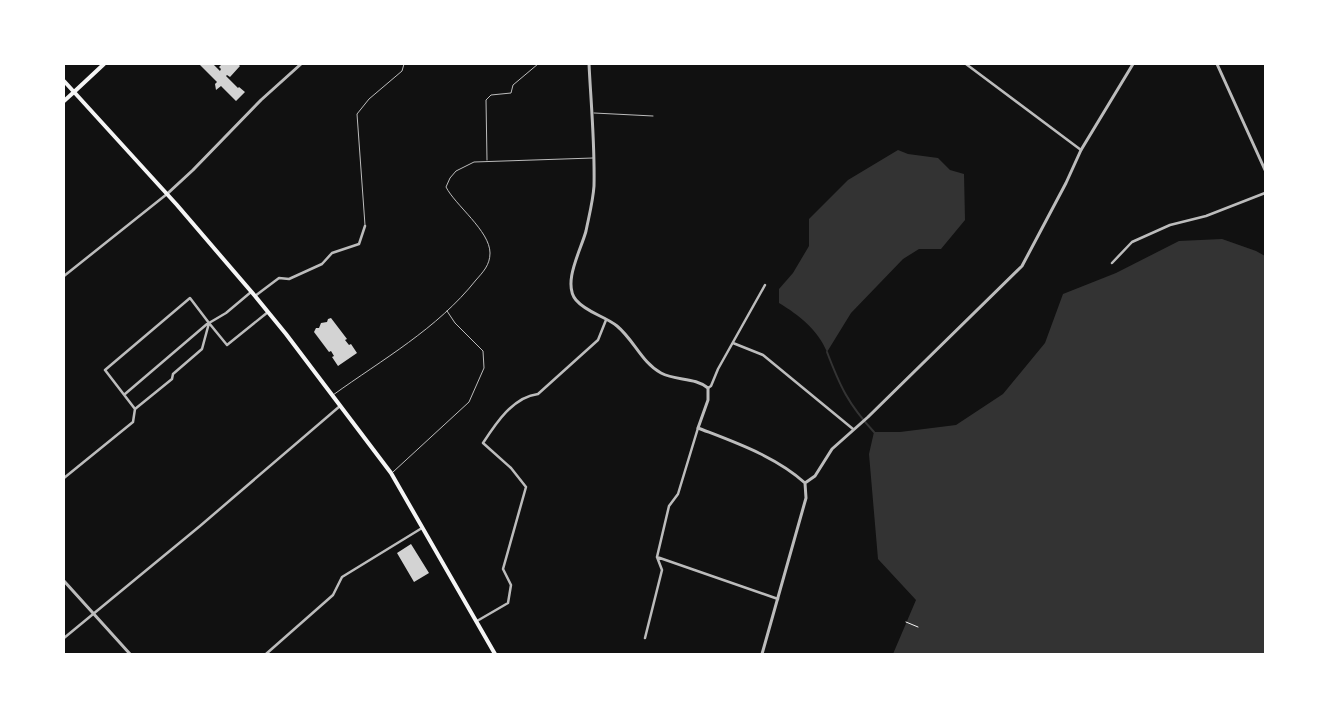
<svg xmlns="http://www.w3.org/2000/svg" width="1329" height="718" viewBox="0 0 1329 718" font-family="'Source Serif 4',serif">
<rect width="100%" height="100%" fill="#111"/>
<!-- water -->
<path fill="#333" d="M898,150L908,154L938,158L950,170L964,174L965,220L941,249H919L903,259L851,313L827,352C818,330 799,315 779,303V289L793,273L809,246V219L848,180Z
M1222,239L1256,251L1265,256V654H893L916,600L878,559L869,454L874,432H900L956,425L1003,394L1045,343L1063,294L1116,273L1179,241Z"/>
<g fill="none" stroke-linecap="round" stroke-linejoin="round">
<!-- stream -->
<path stroke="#333" stroke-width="2" d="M827,352C840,386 848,404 874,432"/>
</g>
<!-- building -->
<path fill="#d3d3d3" d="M199,64H213L220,71L221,69L219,67L222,64H238L240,66L230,77L227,75L226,76L238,88L239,87L245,92L236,101L221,86L216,90L215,84L217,82Z
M331,318L347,339L345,340L349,345L351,344L357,353L338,366L332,357L334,356L331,351L329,352L314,332L316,328H319L321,323L327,322L328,319Z
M411,544L429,573L414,582L397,553Z"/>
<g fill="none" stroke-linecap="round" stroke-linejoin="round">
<!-- path -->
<path stroke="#f5f5f5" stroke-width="1" d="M906,622L918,627"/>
<!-- service -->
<path stroke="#bcbcbc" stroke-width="1" d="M594,113L653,116
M487,160L486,100L491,95L511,93L513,85L538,64
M365,225L357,114L369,99L402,71L404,64
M333,395C383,359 437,329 476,280C483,272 490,265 490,253C490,231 455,205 446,187L450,178L456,171L474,162L593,158
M393,472L469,402L484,368L483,351L455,323L447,311"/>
<!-- minor -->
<path stroke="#bcbcbc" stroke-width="2.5" d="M966,64L1081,150
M1112,263L1132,242L1170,225L1206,216L1265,193
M64,276L167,194
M255,296L279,278L289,279L322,264L332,253L359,244L365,226
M733,343L763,355L853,429
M708,388L711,386L718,369L765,285
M125,394L207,324
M135,409L105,370L190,298L209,323L226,313L251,292
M64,478L133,422L135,409L172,379L173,374L202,349L209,323L227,345L268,312
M657,557L778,599
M477,621L508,603L511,585L503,569L526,487L511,468L483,443C496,423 513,397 538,394L598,340L606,320
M64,638L200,526L340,406
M645,638L662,570L657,557L669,506L678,494L698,428
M266,654L333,595L342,577L422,528"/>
<!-- tertiary -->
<path stroke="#bcbcbc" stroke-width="3" d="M589,64C591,104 595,145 594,186C593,201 589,216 586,231C581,250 562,283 576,300C587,313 605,316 617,326C634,340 642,363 661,373C676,381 695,377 708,388V400L698,428C734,442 775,456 805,483
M1217,64L1265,170
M167,194L193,170L261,100L301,64
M805,483L815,476L832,449L868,417L1022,266L1066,183L1081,150L1133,64
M64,581L130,654
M762,654L806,498L805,483"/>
<!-- secondary -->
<path stroke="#f5f5f5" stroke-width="4" d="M64,101L74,92"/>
<!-- primary -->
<path stroke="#f5f5f5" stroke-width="4" d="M64,81L177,205L255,296L286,334L391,473L495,654
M74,92L104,64"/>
</g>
<!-- border -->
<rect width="1329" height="718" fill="none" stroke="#ffffff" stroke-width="130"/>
</svg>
